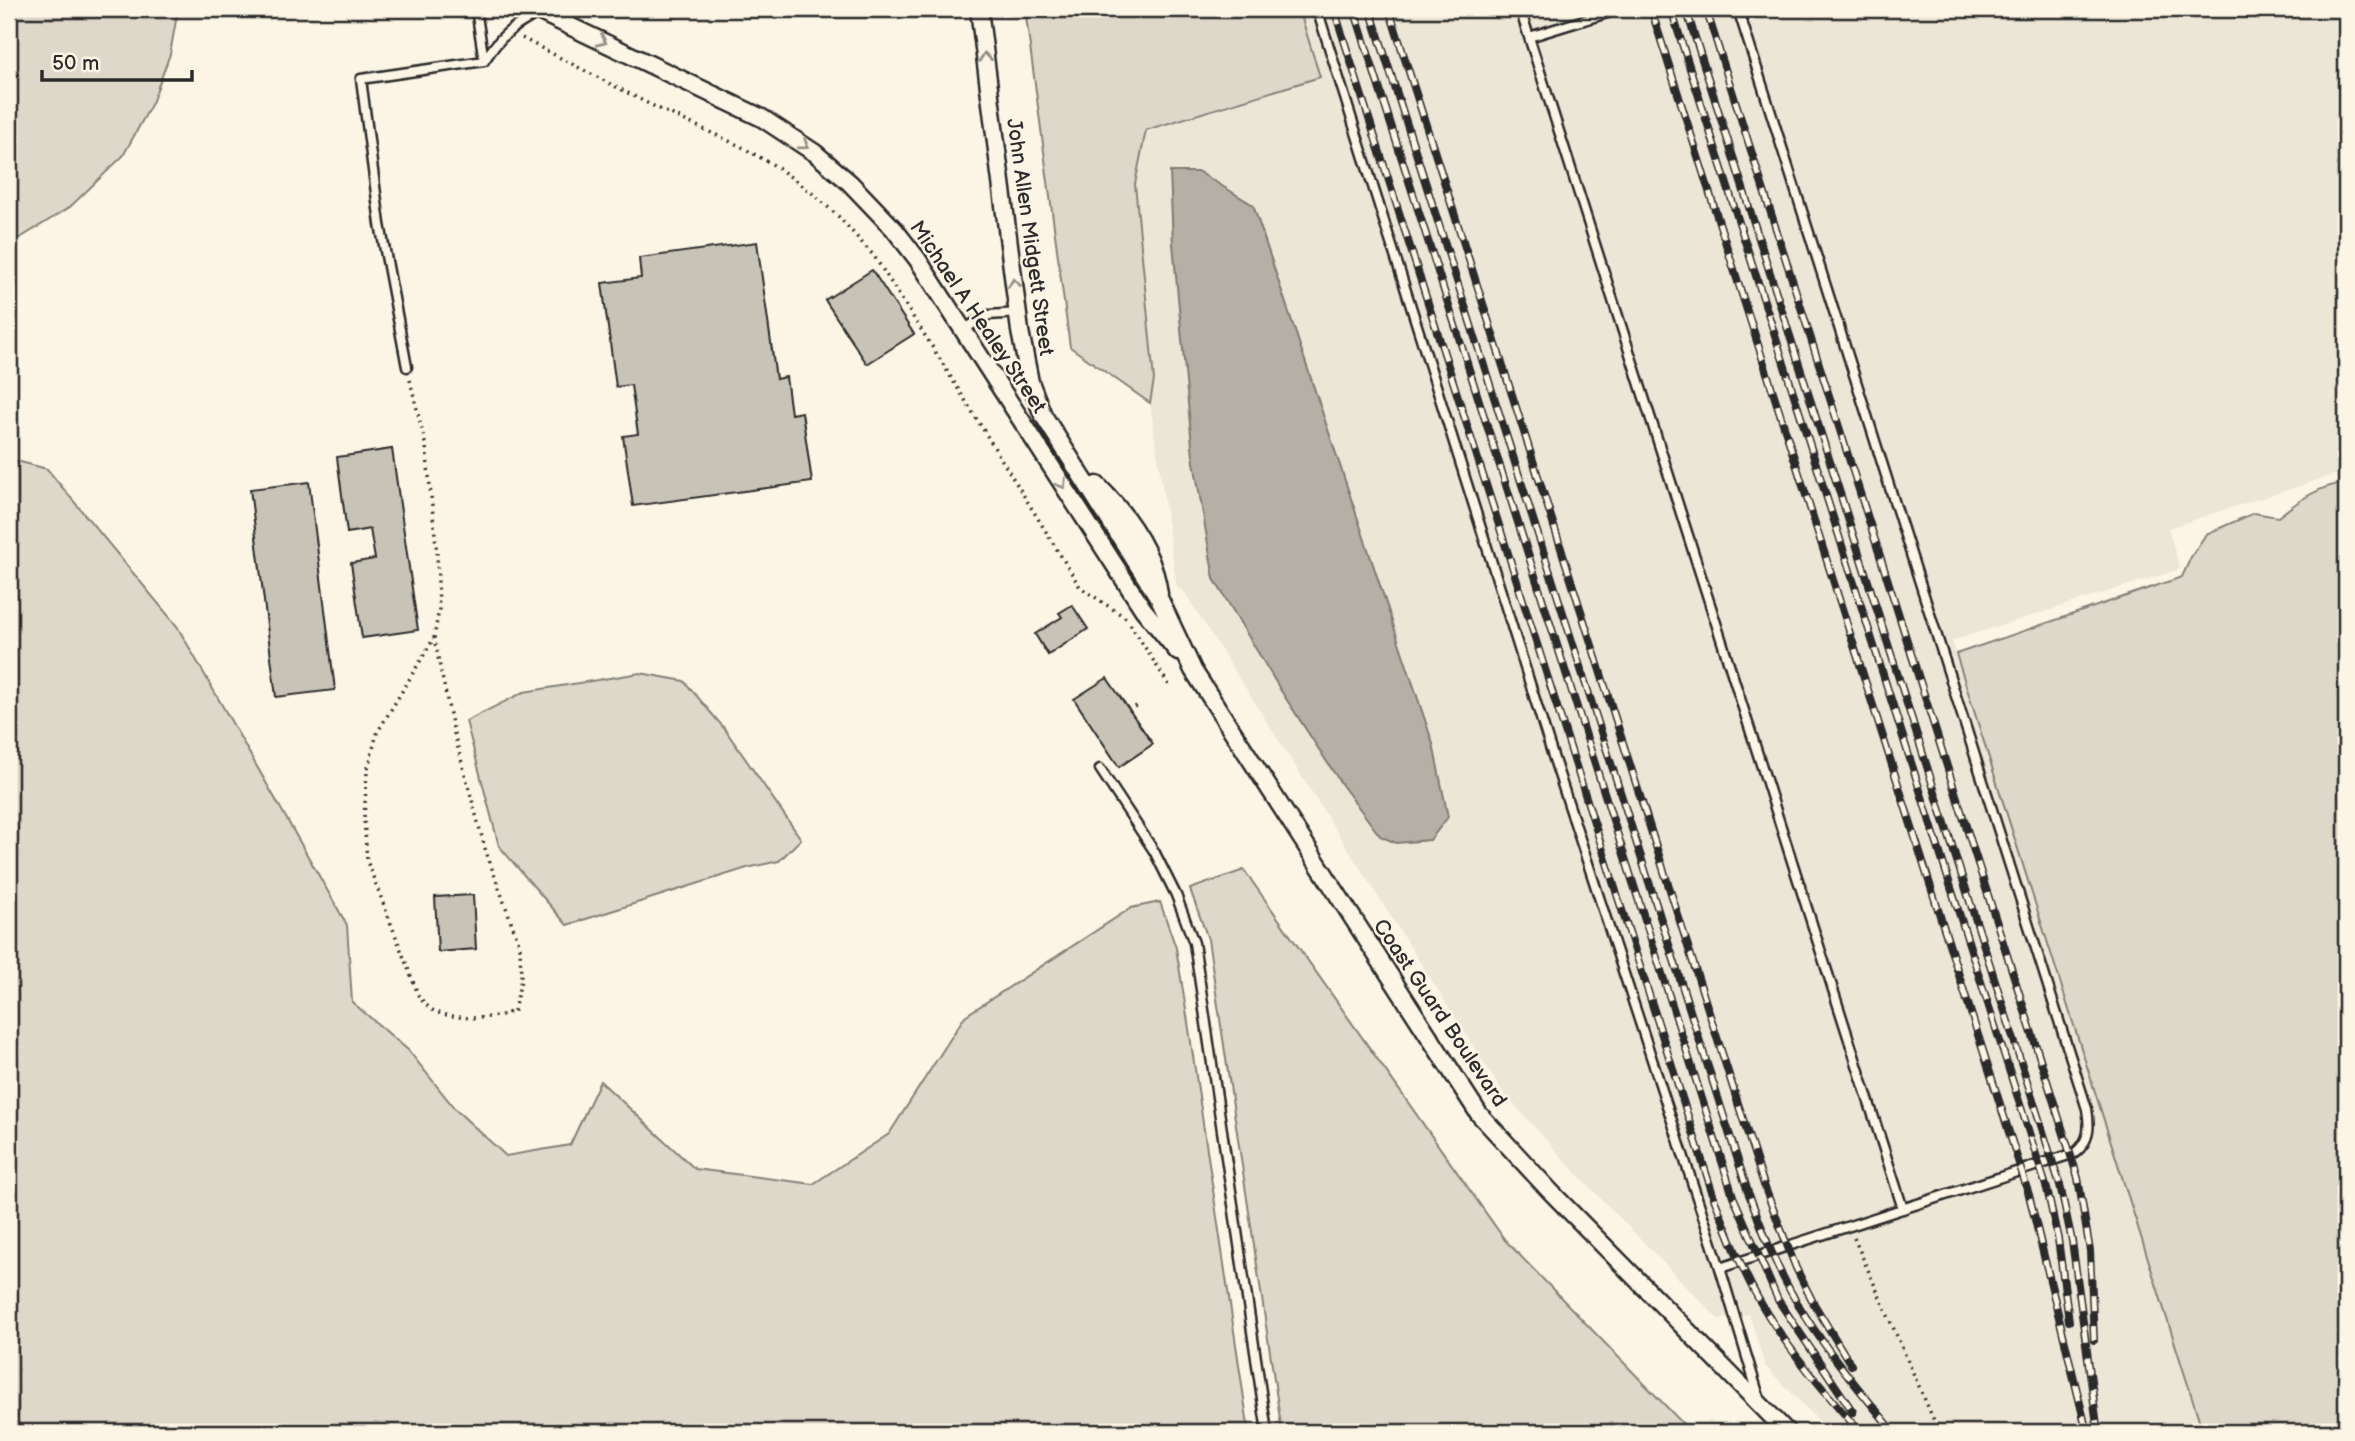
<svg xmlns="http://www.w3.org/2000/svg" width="2355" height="1441" viewBox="0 0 2355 1441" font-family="'Balsamiq Sans',sans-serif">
<rect width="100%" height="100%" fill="#fcf5e5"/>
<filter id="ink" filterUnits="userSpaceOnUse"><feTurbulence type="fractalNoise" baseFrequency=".0143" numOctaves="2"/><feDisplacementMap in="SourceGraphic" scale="14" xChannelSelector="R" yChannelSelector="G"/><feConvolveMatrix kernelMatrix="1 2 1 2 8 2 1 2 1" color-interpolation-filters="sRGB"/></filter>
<g filter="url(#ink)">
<!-- built -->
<path fill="#ece6d7" d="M1025,9H2346V471L2168,528L2180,569L1952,641L2203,1432H1830L1765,1366L1749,1314L1718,1319L1579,1176L1502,1091L1183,590L1177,588L1150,403L1070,347Z"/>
<!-- green -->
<path fill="#ded8ca" stroke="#84827a" stroke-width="2" d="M9,9H178L170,54L152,103L123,156L70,207L20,238L9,241Z
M1025,9H1299L1320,77L1146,130L1135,184L1154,380L1150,403L1070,347Z
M9,459L47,469L177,626L347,925L352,1002L408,1050L456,1110L506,1156L570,1145L600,1081L695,1169L813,1184L889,1134L965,1016L1131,908L1160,902L1176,948L1186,1009L1249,1432H9Z
M2346,483V1432H2203L1956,654L2182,577L2191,557L2206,534L2254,513L2278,517C2298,501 2320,485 2346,483Z
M640,673L684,681L724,728L801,839L779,861L747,868L567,925L499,846L466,721L524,692Z
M1244,870L1505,1240L1691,1432H1282L1208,939L1190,889Z"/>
<!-- water -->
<path fill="#b4b0a5" stroke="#7d7b74" stroke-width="2" d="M1170,172H1199L1253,205L1433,744L1448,817L1430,840L1396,843L1380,836L1342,785L1283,694L1214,579L1193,456L1173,244Z"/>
<!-- building -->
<path fill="#c8c3b7" stroke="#2b2b2b" stroke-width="2" d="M757,242L776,379L786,377L791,414L802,412L812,482L633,506L623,436L638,434L631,385L616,387L602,283L641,278L639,258Z
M872,270L914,334L867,364L825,300Z
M392,449L418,630L362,638L351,563L375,559L370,529L347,533L337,457Z
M309,482L335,690L276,697L250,489Z
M1072,605L1088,629L1048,655L1035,634L1062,617L1059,613Z
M1107,678L1153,744L1119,767L1074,699Z
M473,895L476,949L438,952L435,897Z"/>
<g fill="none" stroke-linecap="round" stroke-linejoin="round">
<!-- lane casing -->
<g stroke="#2b2b2b" stroke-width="13">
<path id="lane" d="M476,9L484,61
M1317,9L1551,750L1720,1268L1760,1400
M1520,9L1903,1209
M1529,37L1620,9
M964,329L989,315L1018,313
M407,367L380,224L361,79L484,61C501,35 511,28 538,13
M1100,769L1154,851L1176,895L1194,943L1267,1432
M1720,1268L2075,1153C2090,1141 2090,1127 2087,1109L1738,9"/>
</g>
<!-- street casing -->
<g stroke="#2b2b2b" stroke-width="21">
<path id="street" d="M534,9L762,118L815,153L850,183L894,229L918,260L1143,609L1178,652
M979,9L1020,331L1030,382L1043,415L1160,600L1193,670L1479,1114L1550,1191L1787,1432
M1097,485C1126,514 1154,552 1159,594"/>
</g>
<!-- path -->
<path stroke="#2b2b2b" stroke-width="3.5" stroke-dasharray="2 5" stroke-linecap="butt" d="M522,38L649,104L740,146L777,167L812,193L838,216L874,256L933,348L1080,587L1126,618
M410,380L426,447L437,554L439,609L434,638L377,733L367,772L364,818L367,861L419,997C424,1002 429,1009 436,1012C459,1020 492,1020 514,1011L521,980L520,946L486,852L454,733L434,638
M1130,624L1169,685
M1129,711L1138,705
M1854,1238L1939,1432"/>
<!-- lane -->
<use href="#lane" stroke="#fcf5e5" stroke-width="8"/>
<!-- street -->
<use href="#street" stroke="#fcf5e5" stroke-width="16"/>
<!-- rail casing -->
<g stroke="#2b2b2b" stroke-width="8">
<path id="rail" d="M1334,9L1715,1201C1727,1229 1737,1258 1751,1285C1778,1339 1821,1387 1860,1432
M1354,9L1733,1196L1778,1300L1853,1412
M1370,9L1748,1192C1759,1219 1768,1247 1781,1273C1809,1331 1853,1382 1894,1432
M1389,9L1765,1188L1796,1268L1814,1304L1851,1365
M1651,9L2029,1195L2087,1432
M1671,9L2047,1189L2058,1239L2069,1321
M1686,9L2060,1185L2072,1241L2098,1432
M1706,9L2078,1178L2090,1251L2094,1340"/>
</g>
<!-- rail -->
<use href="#rail" stroke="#fcf5e5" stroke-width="5" stroke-dasharray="16" stroke-linecap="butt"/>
</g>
<!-- one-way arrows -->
<defs><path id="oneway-chevron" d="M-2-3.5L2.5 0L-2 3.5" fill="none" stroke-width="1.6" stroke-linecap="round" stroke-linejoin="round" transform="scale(1.75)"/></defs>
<g stroke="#949088">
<use href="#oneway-chevron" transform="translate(602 41) rotate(25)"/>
<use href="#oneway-chevron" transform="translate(985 57) rotate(-97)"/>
<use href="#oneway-chevron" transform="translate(804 145) rotate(36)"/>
<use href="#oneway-chevron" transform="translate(1014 283) rotate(-97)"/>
<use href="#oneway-chevron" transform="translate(1062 484) rotate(58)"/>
</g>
</g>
<g text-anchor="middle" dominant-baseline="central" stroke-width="5" stroke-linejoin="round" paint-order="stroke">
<!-- street labels -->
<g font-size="21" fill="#2b2b2b" stroke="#fcf5e5">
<text transform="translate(1030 237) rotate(82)">John Allen Midgett Street</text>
<text transform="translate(978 317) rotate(56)">Michael A Healey Street</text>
<text transform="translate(1440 1013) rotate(56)">Coast Guard Boulevard</text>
</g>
</g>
<!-- margin -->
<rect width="2355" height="1441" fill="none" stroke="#fcf5e5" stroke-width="35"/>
<rect x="18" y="18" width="2320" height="1406" fill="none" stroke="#2b2b2b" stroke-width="2.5" filter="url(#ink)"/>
<!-- scale -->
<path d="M42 70v10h150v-10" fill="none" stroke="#2b2b2b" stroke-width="3.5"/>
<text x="52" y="70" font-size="21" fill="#2b2b2b" stroke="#fcf5e5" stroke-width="5" paint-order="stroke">50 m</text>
</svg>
